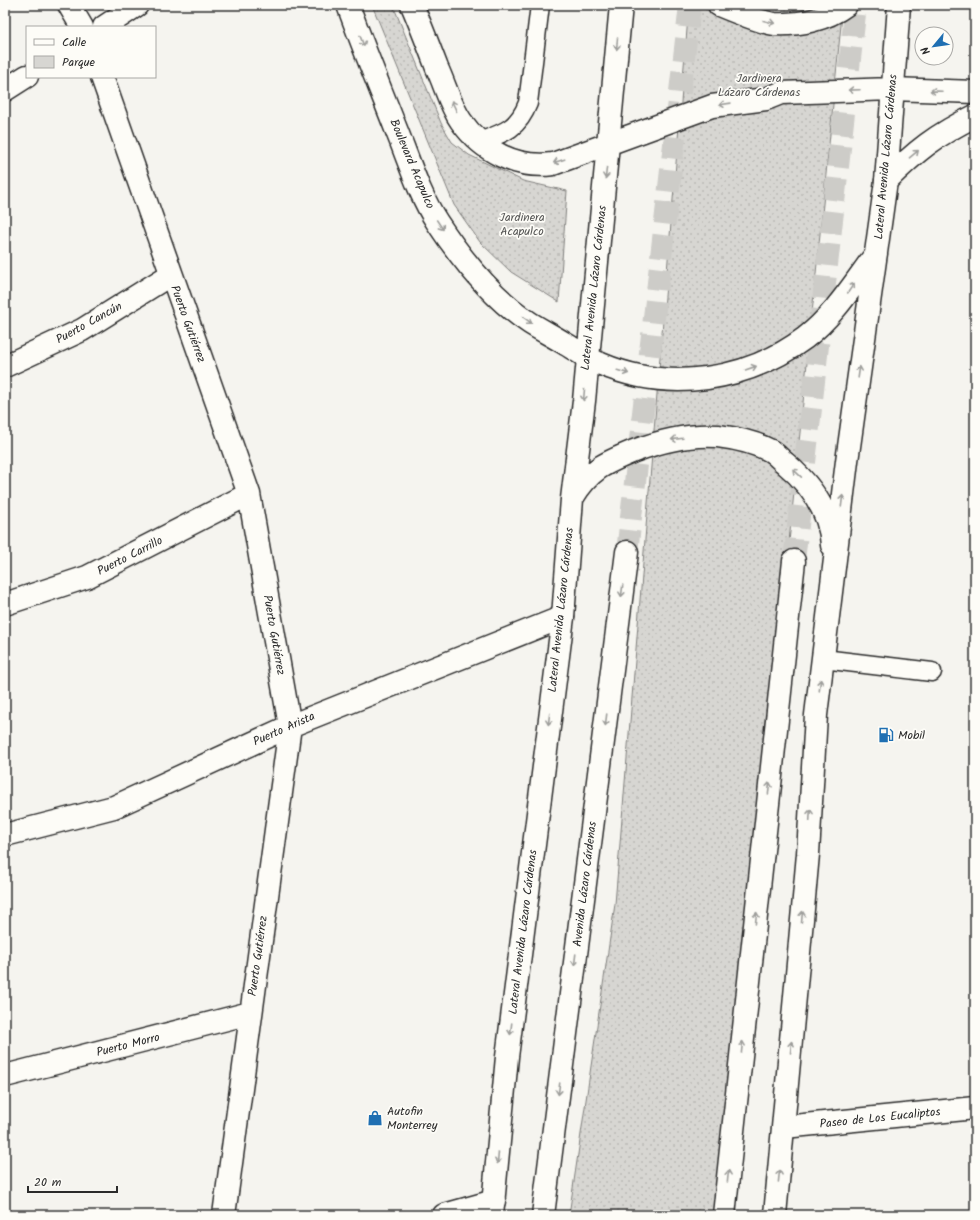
<svg xmlns="http://www.w3.org/2000/svg" width="980" height="1220" viewBox="0 0 980 1220" font-family="Kalam,sans-serif">
<defs>
<pattern id="green-dots" width="8" height="8" patternUnits="userSpaceOnUse"><rect width="8" height="8" fill="#d7d6d2"/><path d="M2 2h.1M6 6h.1" fill="none" stroke="#b9b8b4" stroke-width="1.8" stroke-linecap="round"/></pattern>
</defs>
<rect width="100%" height="100%" fill="#f5f4ef"/>
<filter id="ink" filterUnits="userSpaceOnUse"><feTurbulence type="fractalNoise" baseFrequency=".025" numOctaves="2"/><feDisplacementMap in="SourceGraphic" scale="8" xChannelSelector="R" yChannelSelector="G"/><feConvolveMatrix kernelMatrix="1 2 1 2 8 2 1 2 1" color-interpolation-filters="sRGB"/></filter>
<g filter="url(#ink)">
<!-- green -->
<path fill="url(#green-dots)" stroke="#81807e" d="M372,5H393L441,123L452,142L469,155L523,181L567,191L559,302L511,272L480,242L454,205Z
M689,5H843L752,910L716,1215H569L615,904Z"/>
<g fill="none" stroke-linecap="round" stroke-linejoin="round">
<!-- trunk-tunnel -->
<path stroke="#cdccc8" stroke-width="22" stroke-dasharray="22 11" stroke-linecap="butt" d="M627,552L690,5
M794,561L856,5"/>
<!-- service casing -->
<g stroke="#2b2b2b" stroke-width="21">
<path id="service" d="M479,142C504,133 518,129 528,103L540,5
M823,659L932,672"/>
</g>
<!-- minor casing -->
<g stroke="#2b2b2b" stroke-width="25">
<path id="minor" d="M69,5L82,27
M104,27L137,5
M102,77L249,494L290,726L224,1215
M892,89L975,92
M5,90L27,76
M886,181C916,151 936,135 975,116
M5,366L82,330L170,275
M5,604L87,577L249,494
M5,835L114,807L290,726L563,617
M5,1076L250,1013"/>
</g>
<!-- tertiary casing -->
<g stroke="#2b2b2b" stroke-width="25">
<path id="tertiary" d="M784,1127L975,1108
M444,1215L494,1201"/>
</g>
<!-- secondary casing -->
<g stroke="#2b2b2b" stroke-width="25">
<path id="secondary" d="M348,5C363,47 380,88 396,129C409,161 419,194 437,222C462,260 492,298 530,323C541,330 553,336 564,343C576,350 588,359 601,364C669,393 747,381 805,338C835,315 854,283 876,254
M412,5C421,26 429,47 437,68C445,85 450,105 461,121C482,151 516,169 553,164L712,106L766,99L781,93L892,89
M719,5C731,10 763,23 775,24C799,25 826,20 846,5
M573,497C590,469 605,463 634,451C660,441 690,434 718,436C734,438 756,443 771,451C776,454 780,459 785,463C810,484 830,510 832,545
M492,1215L507,1057L563,617L572,499L584,401L621,5
M775,1215L808,854L816,715L847,461L886,181L899,5"/>
</g>
<!-- trunk casing -->
<g stroke="#2b2b2b" stroke-width="25">
<path id="trunk" d="M543,1215L627,552
M724,1215L794,561"/>
</g>
<!-- service -->
<use href="#service" stroke="#fdfcf7" stroke-width="18"/>
<!-- minor -->
<use href="#minor" stroke="#fdfcf7" stroke-width="22"/>
<!-- tertiary -->
<use href="#tertiary" stroke="#fdfcf7" stroke-width="22"/>
<!-- secondary -->
<use href="#secondary" stroke="#fdfcf7" stroke-width="22"/>
<!-- trunk -->
<use href="#trunk" stroke="#fdfcf7" stroke-width="22"/>
</g>
<!-- one-way arrows -->
<defs><path id="oneway-shaft" d="M-6 0H5M1.5-3L5.5 0L1.5 3" fill="none" stroke-width="1.6" stroke-linecap="round" stroke-linejoin="round"/></defs>
<g stroke="#9e9e9b">
<use href="#oneway-shaft" transform="translate(769 22) rotate(14)"/>
<use href="#oneway-shaft" transform="translate(362 41) rotate(69)"/>
<use href="#oneway-shaft" transform="translate(617 44) rotate(95)"/>
<use href="#oneway-shaft" transform="translate(854 90) rotate(178)"/>
<use href="#oneway-shaft" transform="translate(936 91) rotate(-178)"/>
<use href="#oneway-shaft" transform="translate(725 104) rotate(172)"/>
<use href="#oneway-shaft" transform="translate(454 106) rotate(-115)"/>
<use href="#oneway-shaft" transform="translate(914 154) rotate(-40)"/>
<use href="#oneway-shaft" transform="translate(559 161) rotate(162)"/>
<use href="#oneway-shaft" transform="translate(606 173) rotate(96)"/>
<use href="#oneway-shaft" transform="translate(440 225) rotate(56)"/>
<use href="#oneway-shaft" transform="translate(851 288) rotate(-56)"/>
<use href="#oneway-shaft" transform="translate(527 320) rotate(36)"/>
<use href="#oneway-shaft" transform="translate(751 368) rotate(-19)"/>
<use href="#oneway-shaft" transform="translate(623 372) rotate(16)"/>
<use href="#oneway-shaft" transform="translate(859 372) rotate(-82)"/>
<use href="#oneway-shaft" transform="translate(584 395) rotate(95)"/>
<use href="#oneway-shaft" transform="translate(677 439) rotate(173)"/>
<use href="#oneway-shaft" transform="translate(797 473) rotate(-137)"/>
<use href="#oneway-shaft" transform="translate(842 501) rotate(-83)"/>
<use href="#oneway-shaft" transform="translate(622 591) rotate(97)"/>
<use href="#oneway-shaft" transform="translate(820 685) rotate(-83)"/>
<use href="#oneway-shaft" transform="translate(549 719) rotate(97)"/>
<use href="#oneway-shaft" transform="translate(606 720) rotate(97)"/>
<use href="#oneway-shaft" transform="translate(769 788) rotate(-84)"/>
<use href="#oneway-shaft" transform="translate(810 815) rotate(-87)"/>
<use href="#oneway-shaft" transform="translate(802 917) rotate(-85)"/>
<use href="#oneway-shaft" transform="translate(756 918) rotate(-84)"/>
<use href="#oneway-shaft" transform="translate(575 960) rotate(97)"/>
<use href="#oneway-shaft" transform="translate(511 1029) rotate(97)"/>
<use href="#oneway-shaft" transform="translate(742 1047) rotate(-84)"/>
<use href="#oneway-shaft" transform="translate(791 1047) rotate(-85)"/>
<use href="#oneway-shaft" transform="translate(559 1089) rotate(97)"/>
<use href="#oneway-shaft" transform="translate(498 1158) rotate(95)"/>
<use href="#oneway-shaft" transform="translate(728 1176) rotate(-84)"/>
<use href="#oneway-shaft" transform="translate(779 1176) rotate(-84)"/>
</g>
</g>
<!-- icons -->
<defs>
<g id="fuel-bare" transform="scale(1.2)"><path d="M-5.5-6h7V0h2V4h1.3V-2.5L3-4.5l.8-.8L6-3V5H2.5V1h-1V6h-7ZM-4.2-4.7v3.2H.2V-4.7Z" fill="#1f6fb2" stroke="#fdfcf7" stroke-width="2.5" paint-order="stroke"/></g>
<g id="shop-bare" transform="scale(1.2)"><path d="M-5-2.5h2.3a2.7 3.5 0 0 1 5.4 0H5L5.5 6h-11ZM-1.5-2.5h3a1.5 2.3 0 0 0-3 0Z" fill="#1f6fb2" stroke="#fdfcf7" stroke-width="2.5" paint-order="stroke"/></g>
</defs>
<g fill-rule="evenodd">
<use href="#fuel-bare" x="886" y="735"/>
<use href="#shop-bare" x="375" y="1118"/>
</g>
<g text-anchor="middle" dominant-baseline="central" stroke-width="3.5" stroke-linejoin="round" paint-order="stroke">
<!-- park labels -->
<g font-size="12" fill="#565655" stroke="#fdfcf7">
<text x="759" y="78">Jardinera<tspan x="759" dy="14">Lázaro Cárdenas</tspan></text>
<text x="522" y="217">Jardinera<tspan x="522" dy="14">Acapulco</tspan></text>
</g>
<!-- street labels -->
<g font-size="12" fill="#2b2b2b" stroke="#fdfcf7">
<text transform="translate(886 157) rotate(-85)">Lateral Avenida Lázaro Cárdenas</text>
<text transform="translate(412 164) rotate(67)">Boulevard Acapulco</text>
<text transform="translate(594 288) rotate(-84)">Lateral Avenida Lázaro Cárdenas</text>
<text transform="translate(89 323) rotate(-29)">Puerto Cancún</text>
<text transform="translate(188 324) rotate(70)">Puerto Gutiérrez</text>
<text transform="translate(130 556) rotate(-27)">Puerto Carrillo</text>
<text transform="translate(561 610) rotate(-84)">Lateral Avenida Lázaro Cárdenas</text>
<text transform="translate(274 635) rotate(80)">Puerto Gutiérrez</text>
<text transform="translate(284 729) rotate(-24)">Puerto Arista</text>
<text transform="translate(585 884) rotate(-83)">Avenida Lázaro Cárdenas</text>
<text transform="translate(523 932) rotate(-83)">Lateral Avenida Lázaro Cárdenas</text>
<text transform="translate(258 956) rotate(-82)">Puerto Gutiérrez</text>
<text transform="translate(128 1045) rotate(-14)">Puerto Morro</text>
<text transform="translate(880 1118) rotate(-6)">Paseo de Los Eucaliptos</text>
</g>
<!-- poi labels -->
<g font-size="12" fill="#2b2b2b" stroke="#fdfcf7" text-anchor="start">
<text x="898" y="735">Mobil</text>
<text x="387" y="1111">Autofin<tspan x="387" dy="14">Monterrey</tspan></text>
</g>
</g>
<!-- margin -->
<rect width="980" height="1220" fill="none" stroke="#fdfcf7" stroke-width="20"/>
<rect x="10" y="10" width="960" height="1200" fill="none" stroke="#2b2b2b" stroke-width="1.5" filter="url(#ink)"/>
<!-- legend -->
<rect x="26" y="26" width="130" height="52" fill="#fdfcf7" stroke="#a9a8a5"/>
<rect x="34" y="39" width="20" height="6" fill="#fdfcf7" stroke="#a9a8a5"/>
<text x="62" y="46" font-size="12" fill="#2b2b2b">Calle</text>
<rect x="34" y="56" width="20" height="12" fill="#d7d6d2" stroke="#a9a8a5"/>
<text x="62" y="66" font-size="12" fill="#2b2b2b">Parque</text>
<!-- north arrow -->
<g transform="translate(934 46) rotate(241)"><circle r="19" fill="#fdfcf7" stroke="#a9a8a5"/>
<path d="M0-3L7 15L0 10L-7 15Z" fill="#1f6fb2"/>
<text y="-6" font-size="11" font-weight="bold" text-anchor="middle" fill="#2b2b2b">N</text>
</g>
<!-- scale -->
<path d="M28 1186v6h89v-6" fill="none" stroke="#2b2b2b" stroke-width="2"/>
<text x="34" y="1186" font-size="12" fill="#2b2b2b" stroke="#fdfcf7" stroke-width="3" paint-order="stroke">20 m</text>
</svg>
